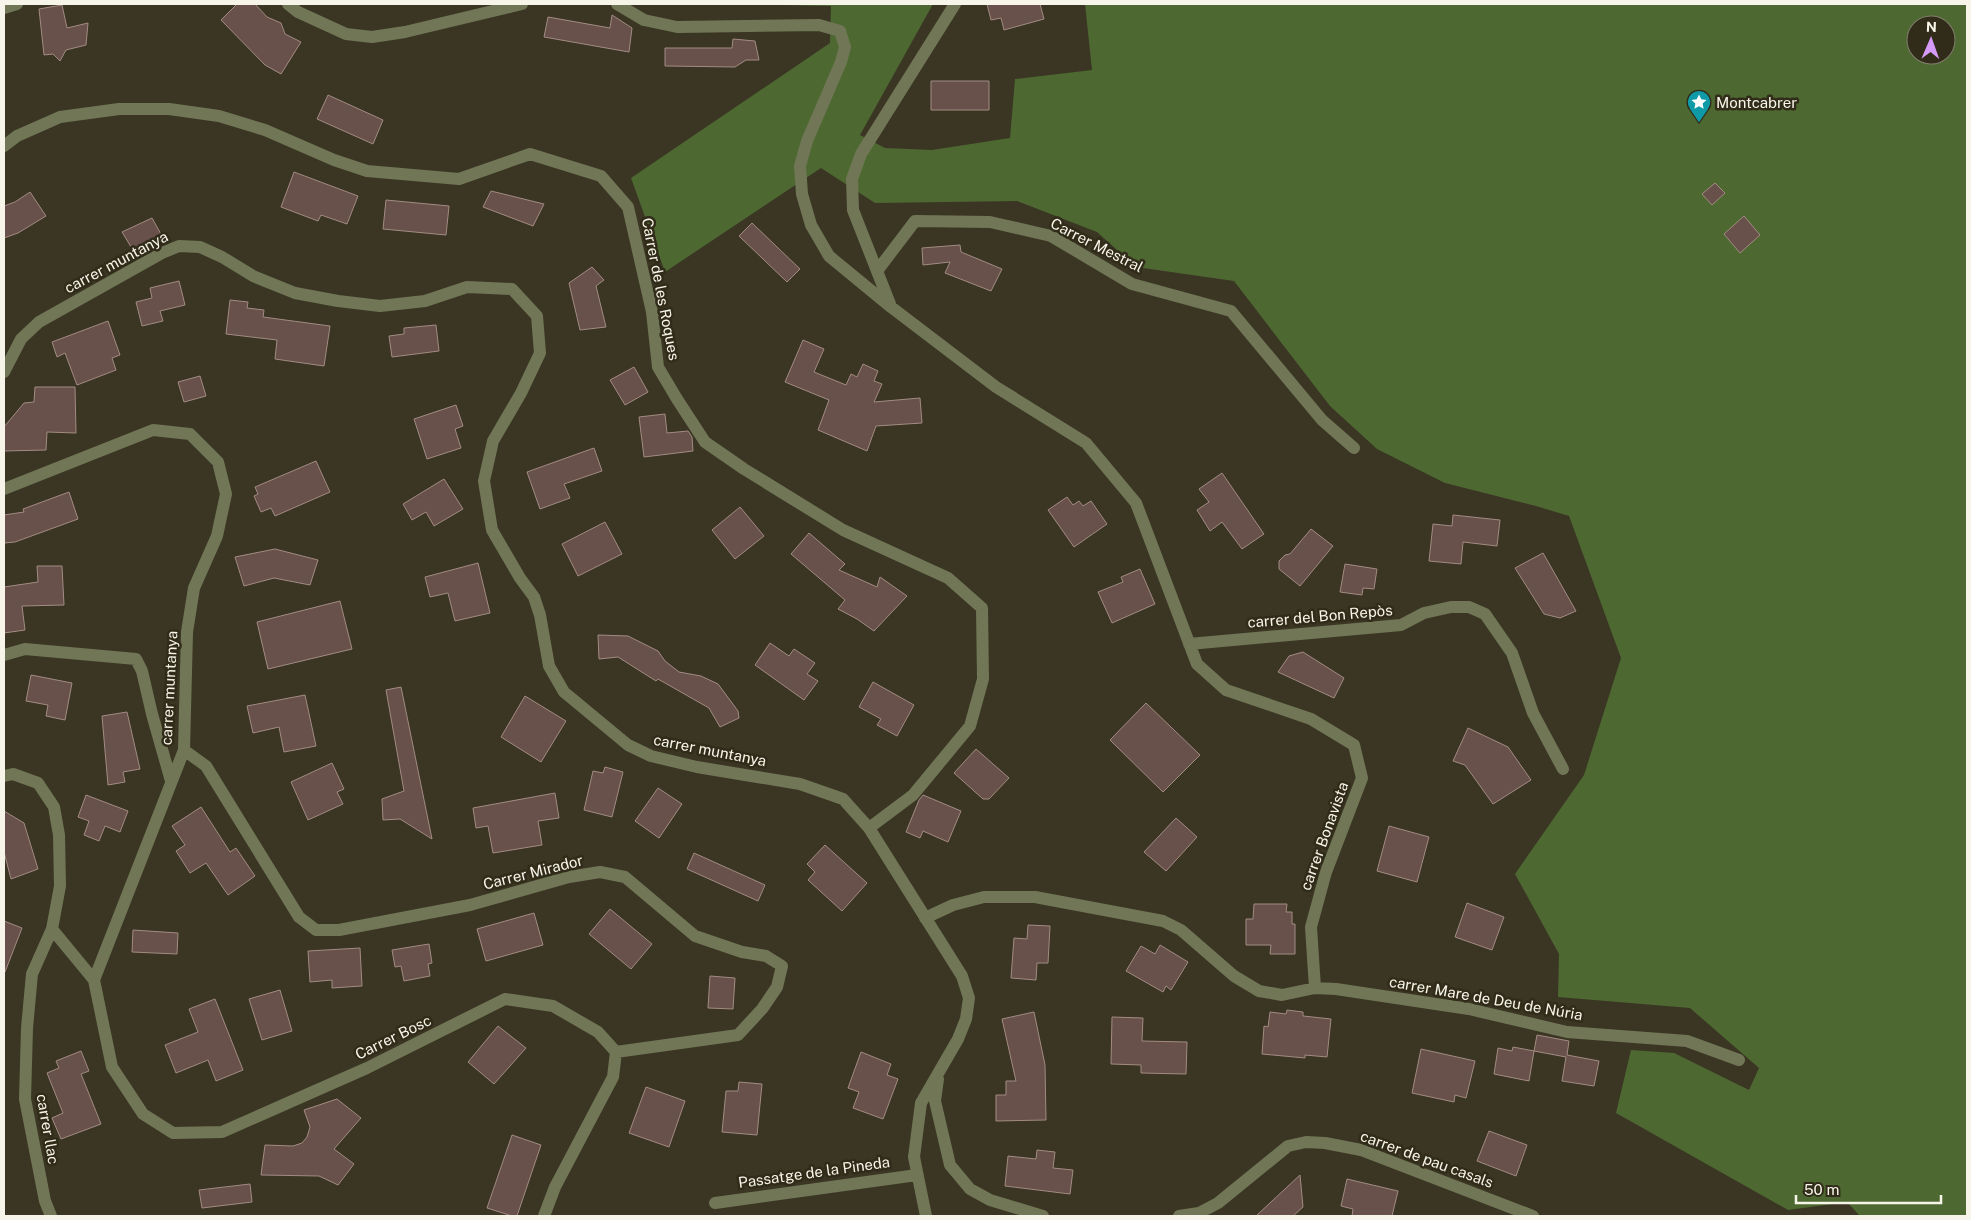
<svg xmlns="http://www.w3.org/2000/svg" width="1971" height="1220" viewBox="0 0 1971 1220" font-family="'Public Sans',sans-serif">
<rect width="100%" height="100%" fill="#3a3623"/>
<!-- green -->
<path fill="#4e6832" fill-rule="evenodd" d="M741,4H933L860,135L885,148L932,150L1010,138L1015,79L1092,70L1085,4H1967V1216H1860L1847,1202L1788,1210L1616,1113L1631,1050L1674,1053L1749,1090L1759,1068L1690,1008L1558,997L1559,954L1515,874L1584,775L1621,658L1569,516L1536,506L1445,483L1377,449L1330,406L1234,281L1136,267L1097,232L1017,201L875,203L821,168L665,272L631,178L830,43L831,6ZM1916,25H1946V55H1916Z"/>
<!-- building -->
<path fill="#67514a" stroke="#a38b83" d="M237,4H255L267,17L281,23L285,34L301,42L281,74L265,65L221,20Z
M987,4H1040L1044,19L1004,30L1001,18L991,20Z
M62,5L67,28L88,23L86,45L66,50L60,61L53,54L44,55L39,9Z
M612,15L632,28L629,52L544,37L548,17L610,28Z
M733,39L755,41L759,60H746L735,67L665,66V48H732Z
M931,81H989V110H931Z
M328,95L383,120L373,144L317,119Z
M294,172L358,196L347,224L321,215L318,221L281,207Z
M1715,183L1725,193L1712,205L1702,194Z
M491,191L544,204L533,226L483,207Z
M30,192L46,216L18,233L4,238V206L15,202Z
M386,200L449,206L446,235L383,229Z
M1744,216L1760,235L1740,253L1724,234Z
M152,218L162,236L134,252L122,232Z
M752,223L800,269L787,282L739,236Z
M960,245L961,252L1002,269L991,291L945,273L950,262L923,265L922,248Z
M592,267L604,280L596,286L606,327L580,330L569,283Z
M179,281L185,305L160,311L163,321L142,326L136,302L152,298L150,288Z
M230,300L248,302L247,308L264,310L263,317L330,326L324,366L275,359L277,340L226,334Z
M108,321L120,355L112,358L116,370L77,385L65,353L57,357L52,342Z
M436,325L439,351L392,357L389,336L404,334V328Z
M803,340L824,349L814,372L846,385L851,374L857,377L863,364L878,371L874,381L882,384L874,402L920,398L922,423L876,426L867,451L818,430L829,400L785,382Z
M634,367L648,392L625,405L610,380Z
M200,376L206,396L184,402L178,382Z
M35,387H75L76,433L47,432L46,450L4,451V427L24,403L34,402Z
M456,405L463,426L455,429L461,448L427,459L414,419Z
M665,414L667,433L688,431L692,437L693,451L644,457L639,417Z
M594,448L602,471L564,484L570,498L540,509L527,472Z
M316,461L330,492L275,516L271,508L261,512L254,496L258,494L255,487Z
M1222,473L1264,534L1242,549L1222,522L1210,531L1197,510L1209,502L1199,489Z
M444,479L463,509L434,526L426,512L412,520L403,504Z
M69,492L78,519L15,542L4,543V515L24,512L23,509Z
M1067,497L1073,505L1079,501L1083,506L1091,501L1107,524L1074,547L1048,510Z
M740,507L764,536L735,559L712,530Z
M1453,515L1500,520L1497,546L1463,542L1461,564L1429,561L1433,524L1452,526Z
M605,522L622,554L578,576L562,544Z
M1311,529L1333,546L1300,586L1279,569V561L1285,555L1290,554Z
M809,533L845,564L839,570L877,587L880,577L907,596L874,631L857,619L838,609L845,600L791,554Z
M275,549L318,560L310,585L274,578L244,586L235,557Z
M1543,553L1576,611L1560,618L1544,614L1515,568Z
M478,563L490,613L455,621L448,593L430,597L425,577Z
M1345,564L1377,569L1374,589L1363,588L1362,595L1340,592Z
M37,566H62L64,605L22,606L25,630L4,633V587L38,582Z
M1140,569L1155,604L1112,623L1098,592L1123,582L1121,577Z
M340,601L352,649L268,669L257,622Z
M598,635L628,636L658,651L665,661L679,672L701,676L718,684L738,711L739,718L720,727L709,708L658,679L656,681L618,657L599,659Z
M770,643L789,656L794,649L815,663L807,674L818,681L804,700L755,665Z
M1303,652L1344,678L1334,698L1278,672L1289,656Z
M31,675L72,683L65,720L46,716L48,705L26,701Z
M873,682L914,705L897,736L877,725L881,719L859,707Z
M401,687L432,839L400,819L383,820L382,799L404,791L386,690Z
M305,695L316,746L284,752L279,727L253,733L247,706Z
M525,696L566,721L541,762L501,737Z
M1146,703L1200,755L1163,792L1110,740Z
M127,712L140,769L123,772L125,782L108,785L102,716Z
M1468,728L1508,747L1531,780L1493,804L1465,765L1453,761Z
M976,749L1009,778L989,799H983L954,773Z
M332,763L344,789L337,792L343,804L308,820L291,782Z
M605,767L623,772L612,817L584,810L593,771L603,773Z
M658,788L682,804L659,838L635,821Z
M555,793L559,818L538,821L542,845L493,853L488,826L476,828L473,808Z
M86,795L128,811L120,832L105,826L99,841L84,835L89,821L78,817Z
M923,795L961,811L948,842L923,831L920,838L906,832L919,800Z
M201,807L230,852L236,848L255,876L228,895L206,863L190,873L176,851L185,845L172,826Z
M4,811L24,823L38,869L11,879L4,852Z
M1176,818L1197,837L1166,871L1144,852Z
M1389,826L1429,837L1417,882L1377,871Z
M825,845L867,883L842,911L808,880L815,872L807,864Z
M694,853L765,885L758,901L687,869Z
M1467,903L1504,917L1492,950L1455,937Z
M1254,904H1287L1286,912H1292V924H1295V954H1270L1271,945H1246V919H1253Z
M610,909L652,944L631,969L589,934Z
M534,913L543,945L486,961L477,929Z
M4,921L22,928L5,972H4Z
M1028,925L1050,926L1048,963H1037L1036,980L1011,978L1014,938L1027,939Z
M133,930L178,933L177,954L132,952Z
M429,944L432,963L428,964L430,976L404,981L401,966L395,967L392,950Z
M1160,945L1188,962L1171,990L1166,986L1163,992L1126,971L1141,946L1155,954Z
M360,948L362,986L332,988V980L310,982L308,951Z
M710,976L735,978L733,1009L708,1008Z
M280,990L292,1031L262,1040L249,999Z
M215,999L243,1070L216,1081L208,1060L176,1073L165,1045L198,1032L189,1009Z
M1287,1010L1303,1012V1016L1331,1019L1327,1057L1305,1055V1058L1262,1054L1264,1026L1268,1027L1270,1012L1286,1014Z
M1034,1012L1045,1065L1046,1120L996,1121V1095H1006V1081H1016L1002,1019Z
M1112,1017L1143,1018L1142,1041L1187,1042L1186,1074L1141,1073V1065L1111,1064Z
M498,1026L526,1048L494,1084L468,1062Z
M1537,1035L1569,1041L1567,1055L1599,1061L1594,1086L1562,1081L1566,1057L1534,1051L1529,1081L1494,1074L1498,1048L1512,1051L1513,1047L1534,1051Z
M1421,1049L1475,1061L1466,1098L1455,1095L1454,1102L1412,1093Z
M81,1051L89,1071L81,1074L101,1124L61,1139L52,1118L63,1113L47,1073L59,1068L56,1061Z
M861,1052L891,1064L887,1075L898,1079L883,1119L853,1108L859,1092L848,1088Z
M739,1082L762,1084L757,1135L722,1132L726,1091H738Z
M646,1087L685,1101L669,1147L629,1133Z
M337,1099L361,1118L334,1149L354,1164L338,1185L319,1176L261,1175L265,1145L293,1146L302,1143L307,1137L310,1127L304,1110Z
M1489,1131L1527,1145L1516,1176L1477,1161Z
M512,1135L541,1145L517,1216H512L487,1208Z
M1037,1150L1055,1152L1053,1168L1073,1170L1070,1194L1005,1186L1008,1156L1036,1159Z
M1300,1175L1303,1207L1293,1216H1256Z
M1347,1179L1398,1191L1392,1216H1352L1353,1209L1341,1206Z
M250,1184L252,1202L202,1208L199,1190Z"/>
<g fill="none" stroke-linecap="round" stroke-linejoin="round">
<!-- minor -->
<path stroke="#717756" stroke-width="12" d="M288,4L298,12L346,34L372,37L405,32L522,4
M617,4L644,20L677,27L819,25L840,31L845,47L841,62L807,141L800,166L802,194L811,225L829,256L891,307L996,387L1086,443L1136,503L1197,664L1226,690L1311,719L1354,745L1362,778L1326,872L1311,927L1315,988
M955,4L861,154L852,179L853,210L877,271L915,221L990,222L1051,236L1132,284L1231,311L1322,420L1354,448
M4,8L17,4
M4,146L17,136L60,117L119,109H169L219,116L265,130L334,160L367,171L459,179L530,154L601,176L628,207L652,312L658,367L677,399L705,442L744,469L843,530L948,578L982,608L983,679L970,726L913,795L869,828
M877,271L890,304
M4,372L21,339L39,322L162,253L179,246L200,247L222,257L253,276L295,293L338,301L380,306L425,301L467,287L512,289L537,316L540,353L521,393L493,441L484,481L492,530L520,578L534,597L540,615L549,666L564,692L628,745L651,756L697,767L800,784L843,799L869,828L962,976L969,998L966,1019L958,1039L921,1103L914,1157L926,1216
M4,489L153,430L190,434L218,462L226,494L217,536L194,588L187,632L184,750L94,980L52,929L60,886L59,835L54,807L38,783L13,774L4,776
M1189,644L1401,625L1424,613L1451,607H1469L1485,614L1512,653L1533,713L1563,769
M4,655L25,649L136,659L142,671L152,714L171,781
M184,750L206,766L299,917L316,930H339L470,905L569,877L600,872L625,877L695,936L742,952L766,956L782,966L777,987L762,1009L738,1035L616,1052
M925,918L953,905L984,897H1035L1163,921L1181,930L1234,976L1259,991L1282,995L1315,988L1336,989L1469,1009L1567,1032L1687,1041L1739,1060
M94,980L112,1067L143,1114L173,1133L222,1132L367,1068L505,999L553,1006L598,1032L616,1052L613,1077L555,1187L544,1216
M938,1079L935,1101L950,1165L970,1189L990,1200L1043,1216
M715,1203L917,1175
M51,1216L45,1201L25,1099L27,1028L32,974L52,929
M1179,1216L1199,1213L1218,1203L1288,1146L1306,1142L1325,1143L1361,1150L1533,1216"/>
</g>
<!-- icons -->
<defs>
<g id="sight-pin" transform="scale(1.25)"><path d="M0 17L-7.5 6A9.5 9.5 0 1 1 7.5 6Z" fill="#0f9aa8" stroke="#302c19"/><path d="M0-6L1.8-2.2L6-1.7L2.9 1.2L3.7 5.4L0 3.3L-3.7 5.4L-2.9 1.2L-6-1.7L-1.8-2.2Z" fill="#fff"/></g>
</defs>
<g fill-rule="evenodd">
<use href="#sight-pin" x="1699" y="102"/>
</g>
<g text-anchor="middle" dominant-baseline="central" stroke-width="5" stroke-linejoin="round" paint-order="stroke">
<!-- poi labels -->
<g font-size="15" fill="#f7f5e9" stroke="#302c19" text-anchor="start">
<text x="1716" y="102">Montcabrer</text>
</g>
<!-- street labels -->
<g font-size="15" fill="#f7f5e9" stroke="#302c19">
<text transform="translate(1097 245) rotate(27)">Carrer Mestral</text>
<text transform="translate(116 262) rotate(-28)">carrer muntanya</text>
<text transform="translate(661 289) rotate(79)">Carrer de les Roques</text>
<text transform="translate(1320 616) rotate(-5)">carrer del Bon Repòs</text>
<text transform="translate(169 688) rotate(-87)">carrer muntanya</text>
<text transform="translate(710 750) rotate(11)">carrer muntanya</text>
<text transform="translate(1324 836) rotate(-70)">carrer Bonavista</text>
<text transform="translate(533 872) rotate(-14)">Carrer Mirador</text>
<text transform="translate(1486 998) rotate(10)">carrer Mare de Deu de Núria</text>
<text transform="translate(393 1037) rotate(-26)">Carrer Bosc</text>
<text transform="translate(48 1129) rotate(80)">carrer llac</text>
<text transform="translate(1427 1159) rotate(20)">carrer de pau casals</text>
<text transform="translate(814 1172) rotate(-8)">Passatge de la Pineda</text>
</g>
</g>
<!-- border -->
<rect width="1971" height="1220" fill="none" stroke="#f7f5e9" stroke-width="10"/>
<!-- north arrow -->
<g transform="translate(1931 40) rotate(2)"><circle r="24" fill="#302c19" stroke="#807c6c"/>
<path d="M0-4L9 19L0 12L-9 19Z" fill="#d69bf9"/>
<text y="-8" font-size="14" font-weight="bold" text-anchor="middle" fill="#f7f5e9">N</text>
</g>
<!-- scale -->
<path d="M1796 1195v8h145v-8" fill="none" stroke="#f7f5e9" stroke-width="2.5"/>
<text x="1804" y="1195" font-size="15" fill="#f7f5e9" stroke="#302c19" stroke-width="4" paint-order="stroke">50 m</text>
</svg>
